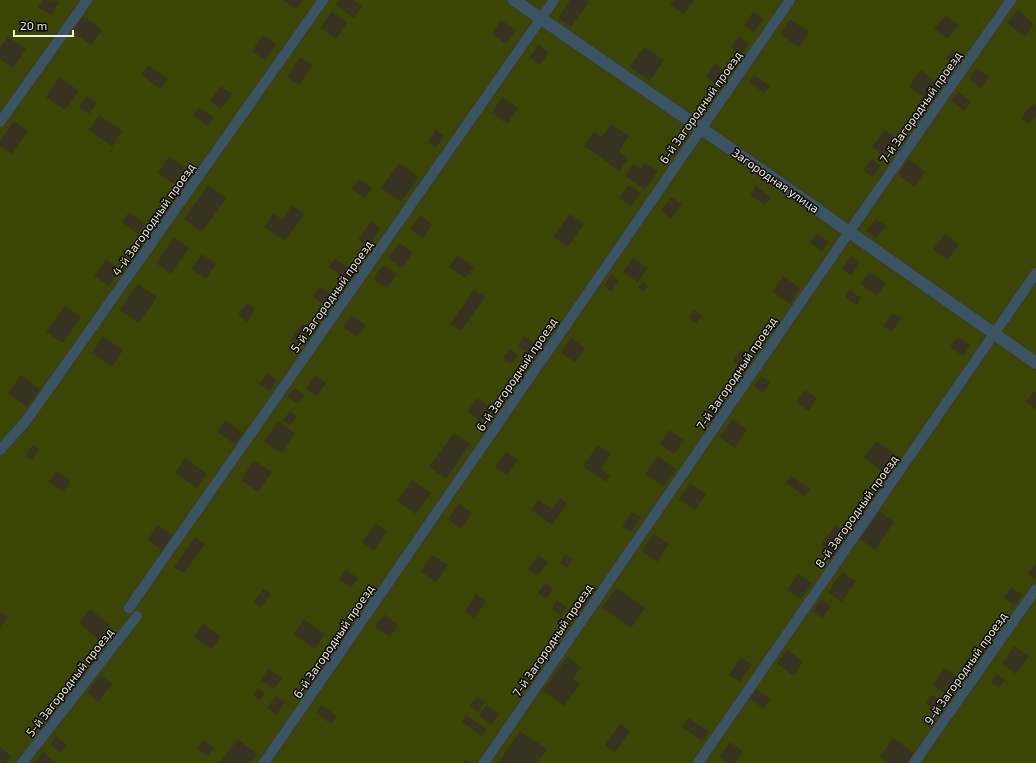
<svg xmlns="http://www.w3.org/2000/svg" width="1036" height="763" viewBox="0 0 1036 763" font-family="'Exo 2',sans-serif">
<rect width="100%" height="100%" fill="#231e0c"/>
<!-- green -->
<path fill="#3b4605" d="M0,0H1036V763H0Z"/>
<!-- building -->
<path fill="#383321" d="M43,0L60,1L51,15L38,7Z
M283,0H303L296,9Z
M340,0H353L362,6L354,18L336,5Z
M570,0H586L589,2L571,27L558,18Z
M674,0H694L684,14L670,5Z
M1018,10L1034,24L1025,37L1007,23Z
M332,11L347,23L336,39L320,28Z
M753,12L764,19L754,32L744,25Z
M946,15L959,25L948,39L934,29Z
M83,16L102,30L91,45L72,31Z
M790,19L809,32L799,47L780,34Z
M501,20L516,30L506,44L492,34Z
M263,35L276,44L265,60L252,51Z
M739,36L749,44L741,54L731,47Z
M8,37L26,49L13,68L0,59V48Z
M538,45L549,52L540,65L530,57Z
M644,47L664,60L650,81L630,67Z
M952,50L959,55L953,63L946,58Z
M300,57L312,66L299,85L287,77Z
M715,64L725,71L716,84L706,77Z
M148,65L168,79L161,89L141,75Z
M977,68L989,77L981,88L969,79Z
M921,70L943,87L931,103L909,86Z
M754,75L770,86L764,93L749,82Z
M59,77L79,91L65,110L46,97Z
M221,86L232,94L221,109L210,101Z
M958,91L971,102L964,111L951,100Z
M87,96L97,103L89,114L79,107Z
M502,97L518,108L507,124L492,113Z
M1033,103L1036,105V116L1029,124L1021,118Z
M199,107L214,117L208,126L193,115Z
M99,115L122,131L112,147L89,130Z
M14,121L28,131L12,154L0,146V141Z
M611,124L629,136L619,151L628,158L620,171L584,146L594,132L602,137Z
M436,130L444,136L436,148L428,142Z
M885,130L898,140L885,157L872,147Z
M169,156L185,168L173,184L158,173Z
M872,159L880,166L872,177L863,170Z
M909,159L925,172L914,187L898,174Z
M399,163L419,177L401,202L381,188Z
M645,163L658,171L645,189L625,176L633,164L641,169Z
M359,179L372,188L365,198L352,189Z
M208,185L226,198L202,232L184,219Z
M628,185L641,193L631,206L619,198Z
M756,186L771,197L765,205L750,195Z
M671,197L682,204L671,219L661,211Z
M292,205L304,214L285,241L264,227L274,213L282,220Z
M129,212L145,224L138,234L122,222Z
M570,214L584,224L568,247L553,237Z
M420,215L432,224L423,238L410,229Z
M876,219L886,226L876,238L866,231Z
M371,221L381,228L368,247L358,240Z
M816,233L829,242L822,251L810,243Z
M945,234L959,245L947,260L933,249Z
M174,237L189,248L171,274L156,263Z
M399,243L413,252L402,268L388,258Z
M202,254L216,264L206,279L191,269Z
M457,255L474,267L465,278L449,267Z
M851,256L860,263L851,275L842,269Z
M335,258L356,273L350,282L329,267Z
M633,258L648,268L638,282L623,272Z
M106,259L120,269L109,286L94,276Z
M383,265L397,274L387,288L373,279Z
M869,272L886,283L877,295L860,284Z
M611,275L619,280L611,291L604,286Z
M783,276L800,288L790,304L773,292Z
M643,282L648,286L644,292L638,288Z
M138,284L157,297L139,323L120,310Z
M320,287L335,297L328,307L313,297Z
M474,290L485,297L461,331L450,324Z
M850,290L861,298L857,305L845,297Z
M247,303L255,309L247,322L238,315Z
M65,306L81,317L63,343L46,332Z
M694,310L702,316L696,323L689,318Z
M893,313L901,318L892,332L883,326Z
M351,315L366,325L357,337L343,327Z
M302,323L312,330L301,347L290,340Z
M103,336L123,350L112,367L92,353Z
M524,336L537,345L530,354L518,346Z
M958,337L970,345L963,356L950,347Z
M571,338L585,348L575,362L561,353Z
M509,349L518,355L512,364L503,358Z
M741,350L752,358L745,370L733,361Z
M267,373L277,380L270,391L259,384Z
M21,375L40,389L27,407L8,393Z
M315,375L326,383L317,396L306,389Z
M761,376L770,383L763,393L754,386Z
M294,388L304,395L298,404L288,397Z
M805,390L817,398L809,411L796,402Z
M1034,391L1036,392V409L1026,402Z
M477,398L491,408L481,422L467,412Z
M712,409L719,414L714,422L707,417Z
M290,411L297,416L290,426L283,420Z
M732,419L747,430L735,448L720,437Z
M225,420L243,433L235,444L217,432Z
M278,421L295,433L282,453L264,441Z
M669,430L684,440L674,454L660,444Z
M454,433L470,444L446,479L429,467Z
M876,441L900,457L887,475L864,458Z
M33,445L39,449L32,460L26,456Z
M598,445L611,454L601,469L610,476L606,482L583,466Z
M506,452L518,460L507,475L495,467Z
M658,456L676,469L664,486L645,474Z
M185,458L207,474L197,488L175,473Z
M254,460L272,472L258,492L241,480Z
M56,471L71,481L63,492L49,482Z
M791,476L810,489L804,496L786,483Z
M412,480L431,493L416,514L397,501Z
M690,483L706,494L695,510L679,499Z
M560,498L567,503L552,525L531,510L538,500L552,509Z
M459,504L472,513L461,529L448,519Z
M879,511L894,522L875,550L860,539Z
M632,512L641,517L631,532L622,526Z
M376,523L387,531L374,551L362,542Z
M158,525L173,536L163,551L147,540Z
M835,525L849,535L835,555L821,545Z
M654,534L669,544L657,562L642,551Z
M195,537L205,544L184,573L174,567Z
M565,554L573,559L567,568L560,563Z
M432,555L448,565L436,582L420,571Z
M538,555L548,562L538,576L528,569Z
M1036,562V579L1028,574Z
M346,570L358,578L351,588L339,579Z
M842,572L856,581L842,602L828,592Z
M798,574L812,583L801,599L787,590Z
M545,583L553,589L546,599L538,593Z
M1011,587L1022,595L1014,605L1004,598Z
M616,588L645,608L631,628L602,608Z
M263,589L271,594L261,607L254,602Z
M583,589L592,596L580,614L571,608Z
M476,594L486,601L474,618L465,611Z
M821,599L831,606L822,618L812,611Z
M557,601L567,607L561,615L552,609Z
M90,609L110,625L98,639L79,623Z
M1,612L8,617L0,628V613Z
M384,614L398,625L390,637L375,627Z
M304,619L325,634L315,649L294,634Z
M203,624L221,636L212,649L194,637Z
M1014,646L1029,656L1016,674L1002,664Z
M787,650L803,661L794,676L777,664Z
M567,657L581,667L573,678L580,684L564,706L543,691Z
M741,657L752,665L740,682L729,675Z
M534,663L542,669L536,678L528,672Z
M944,668L963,681L951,698L933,685Z
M268,669L282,678L274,689L261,680Z
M997,674L1005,680L999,688L991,682Z
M101,675L112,684L98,702L87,692Z
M258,688L265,693L260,701L253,695Z
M756,689L771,699L764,709L749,698Z
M932,695L943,703L937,711L926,703Z
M276,696L285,702L276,715L267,708Z
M477,696L485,702L478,712L470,706Z
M321,705L337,716L331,724L316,713Z
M486,705L499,714L492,725L479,716Z
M466,715L486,729L482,736L462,722Z
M689,718L709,732L702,741L682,727Z
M620,724L630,731L615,753L605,745Z
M520,731L547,749L537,763H501L499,762Z
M56,736L67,745L60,753L50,744Z
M893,738L915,754L909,763H888L880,757Z
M238,739L257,754L250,763H219Z
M203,740L214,748L207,756L197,748Z
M730,742L743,751L735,763H728L719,757Z
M0,747L12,757L6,763H0Z
M43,752L56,763H34Z
M466,759L472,763H463Z"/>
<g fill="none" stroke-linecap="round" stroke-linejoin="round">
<!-- service casing -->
<g stroke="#403b2a" stroke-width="12">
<path id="service" d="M0,122L87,0
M0,450L26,421L323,0
M129,608L554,0
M22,763L137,616
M264,763L790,0
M484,763L849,232L1011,0
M698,763L1036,273
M914,763L1036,589"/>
</g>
<!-- minor casing -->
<g stroke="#403b2a" stroke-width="14">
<path id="minor" d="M514,0L744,158L1036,363"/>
</g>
<!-- service -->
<use href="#service" stroke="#3b5464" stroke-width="10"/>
<!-- minor -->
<use href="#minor" stroke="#3b5464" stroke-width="12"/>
</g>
<g text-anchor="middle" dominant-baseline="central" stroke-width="3" stroke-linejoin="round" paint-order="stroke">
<!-- street labels -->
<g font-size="12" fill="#efece1" stroke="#0a0803">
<text transform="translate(700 107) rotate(-55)">6-й Загородный проезд</text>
<text transform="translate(920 107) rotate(-55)">7-й Загородный проезд</text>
<text transform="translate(776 180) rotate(35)">Загородная улица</text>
<text transform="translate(153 219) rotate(-55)">4-й Загородный проезд</text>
<text transform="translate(331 296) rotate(-55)">5-й Загородный проезд</text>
<text transform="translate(736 373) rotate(-56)">7-й Загородный проезд</text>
<text transform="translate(516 374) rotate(-56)">6-й Загородный проезд</text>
<text transform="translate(856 511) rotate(-55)">8-й Загородный проезд</text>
<text transform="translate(552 640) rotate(-56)">7-й Загородный проезд</text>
<text transform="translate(333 641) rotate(-56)">6-й Загородный проезд</text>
<text transform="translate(965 668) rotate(-55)">9-й Загородный проезд</text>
<text transform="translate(69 682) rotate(-52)">5-й Загородный проезд</text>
</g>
</g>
<!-- scale -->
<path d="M14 30v6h59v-6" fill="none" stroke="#efece1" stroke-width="2"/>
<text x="20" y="30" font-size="12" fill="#efece1" stroke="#0a0803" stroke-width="3" paint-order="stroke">20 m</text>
</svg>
